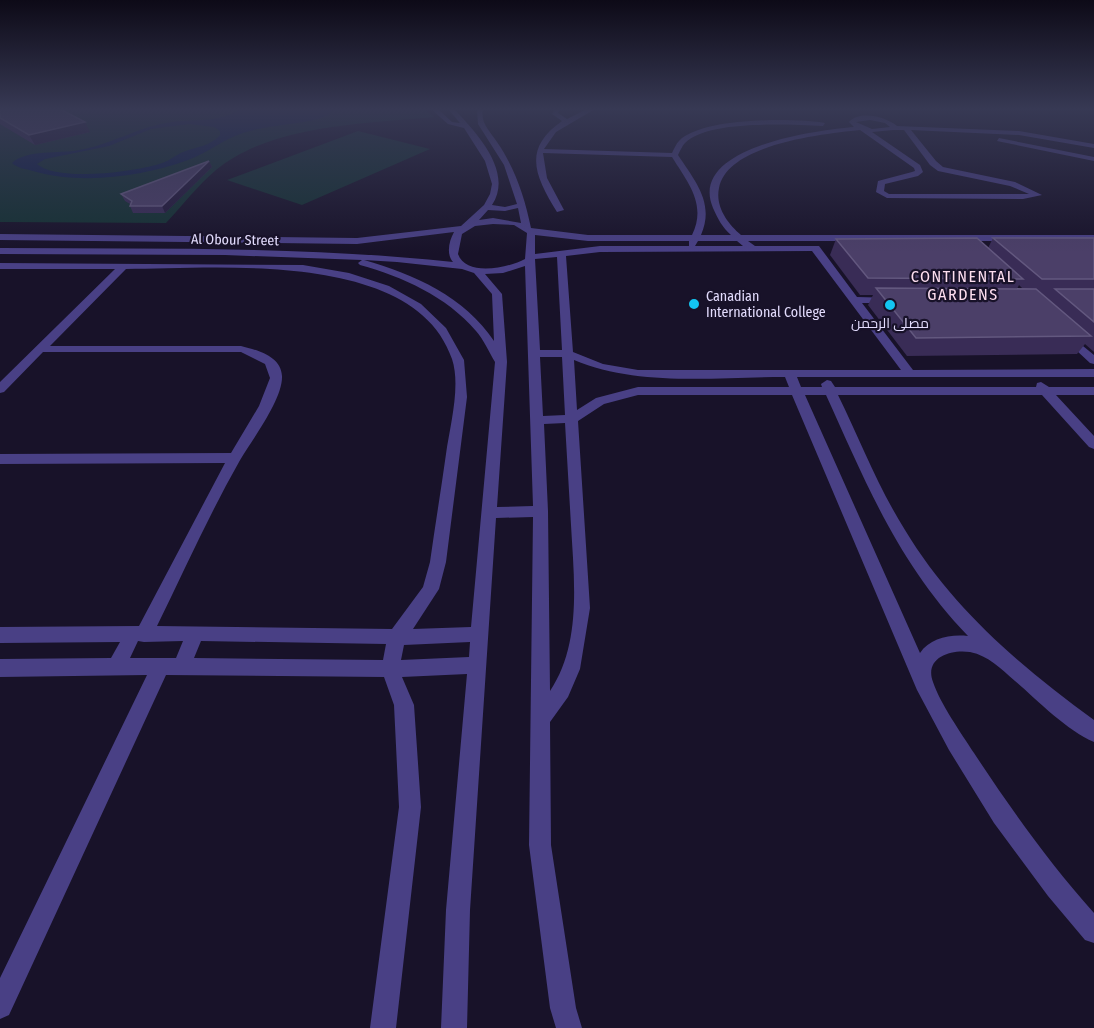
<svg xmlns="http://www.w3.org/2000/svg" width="1094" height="1028" viewBox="0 0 1094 1028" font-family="'Fira Sans Condensed',Cairo,sans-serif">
<rect width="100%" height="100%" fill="#181229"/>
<!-- green -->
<path fill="#153133" d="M0,109H424L434,117C366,124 272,124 216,170C198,185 182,206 166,223L0,222Z
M358,131L430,149L302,205L227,180Z"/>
<!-- water -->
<path fill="#10204a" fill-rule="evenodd" d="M239,109H332L329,115L318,119C294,125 269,125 246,132C224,138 208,153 188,160C141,177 81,185 33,171C26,169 17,168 12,163C27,149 59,154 79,150C111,145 139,126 172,122C192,119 222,123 239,109ZM189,124L214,127L220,131V135C211,146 196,147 183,152C174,156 168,162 159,164C133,172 57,182 37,164L45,159L109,146L151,129Z"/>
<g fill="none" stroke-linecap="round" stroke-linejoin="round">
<!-- minor -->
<path fill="#494085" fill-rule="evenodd" d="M431,109H438L452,122L460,123L448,109H454C476,132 514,172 492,205L505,207L517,204L504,165L478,124L477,109H483C480,123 490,131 497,142C515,168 525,198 531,228L588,235H692C707,204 688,183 672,157L543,153L547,178L564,210L557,212C535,176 522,149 562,121L552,114L555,109H561L558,113L567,119L587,109H595L556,132L544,149L672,153C674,149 676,144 679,141C702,117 794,118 825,123L823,126C790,125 709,119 685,143C682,146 680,151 678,155C695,181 715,203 701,235H731C722,227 718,219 713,208C687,147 817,130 854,127L849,122C860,110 886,117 897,126L1019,131L1094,144V148L1019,135L911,130L936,161L943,167L1015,182L1042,195L1023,199L887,198L876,192L878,181L912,172L915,171L914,168L860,130C822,134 727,144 719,188C715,207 728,224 741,235H1094V241H748L755,246H819L857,297L894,298V302L890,303H862L913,370L1094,369V377H797L801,387H822L821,384L827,380L831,381L835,387H1036L1037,383L1041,382L1049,387H1094V395H1056L1094,436V449L1089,447L1042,395H838C860,440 878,487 905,530C952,608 1021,667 1094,720V742C1067,731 1037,700 1015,681C1000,668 989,656 970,652C950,649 924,658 933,682C940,703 961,733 974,753C1011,809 1049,863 1094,913V943L1085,940L1048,896L994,823L949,750L917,690L792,395H638L604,404L578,421L590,608L580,669L568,697L550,722L551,845L576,1008L582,1028H556L550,1008L529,845L533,517L496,518L470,910L467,1028H441L446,910L467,674L402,677L414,705L421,807L396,1028H370L399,807L394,705L384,677L166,675L9,1015L0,1019V978L147,675L0,677V659L111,658L120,642L0,643V627L139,626L225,463L0,464V454L231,453L259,406L270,378L265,364L241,352H43L4,392L0,393V382L115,269H0V263L303,265L349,273L389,286L421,304L446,328L464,360L467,397L446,562L439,589L413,629L471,627L495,362C489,352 484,340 476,331C446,296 403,277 360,265L358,263L362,260L225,255L0,254V248C151,249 303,246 453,262C446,254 449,241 454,232L357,244L0,240V234L357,238L461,226L484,205L490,194L492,184L485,161L464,128L448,124ZM870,120L885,123L890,127L872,129L856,122ZM893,130H904L930,165L938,171L1010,186L1029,194H889L884,191L885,184L918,176L923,172L920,165L872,132ZM518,208L521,223L493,218L479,220L488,210L505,211ZM493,224L514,225L527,233L525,259C508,268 466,277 458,254L462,234L475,226ZM535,235L588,241H689V246H600L535,254ZM698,241H737L743,246H695ZM812,251L901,370H638L603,364L573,352L566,256L600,252ZM557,257L562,350H540L535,259ZM364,260L397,262L462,269L474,273L492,294L494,341C465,297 414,274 364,260ZM525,266L533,506L497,507L507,362L502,294L485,274L503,273ZM126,269C216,269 415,249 452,359C461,386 450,426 446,454C441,490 435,526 430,562L423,587L392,629L157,626C184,571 209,515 239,462C251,441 283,400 282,376C281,356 257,350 241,346H50ZM540,357H562L565,415L543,416ZM574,360C638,387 716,377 785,377L789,387H638L596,398L577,410ZM805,395H826C867,485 898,563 968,636C950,634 930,638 920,653ZM565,423C567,457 569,491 571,525C574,579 582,644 550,691L548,511L544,424ZM138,641L144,642L183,641L176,658H130ZM201,641L386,644L383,660L194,658ZM470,642L469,657L401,660L404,645Z
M999,138L1094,157V161L997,141Z
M1067,333L1094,355V364L1090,363L1063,338L1061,336Z"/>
</g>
<!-- wall -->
<path fill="#392c56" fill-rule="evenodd" d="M0,109L90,132L35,145L0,124Z
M209,161L212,167L165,213H133L130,206V204L125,201L121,194Z
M993,238H1094V352L1085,344L1077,354L907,356L868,305L873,295H860L830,255L836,239L988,248ZM1019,285L1023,289H1017Z"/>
<!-- shaded-wall -->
<path fill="#241a3c" d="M85,122L90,132L35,145L29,135Z
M209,161L212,167L165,213L162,206Z"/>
<!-- building -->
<path fill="#4b3f68" stroke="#63587f" stroke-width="1.5" d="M0,109H60L85,122L29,135L0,118Z
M209,161L162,206H130L132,201L121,194Z
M977,238L1023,279L868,278L836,239Z
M993,238H1094V279H1042Z
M876,288L1036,289L1091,336L916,338Z
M1055,289H1094V322Z"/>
<!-- sky -->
<linearGradient id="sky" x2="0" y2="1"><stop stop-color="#0d0a17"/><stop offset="0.43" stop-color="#373954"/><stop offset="1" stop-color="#373954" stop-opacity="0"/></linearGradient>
<rect width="1094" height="253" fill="url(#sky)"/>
<!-- markers -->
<g fill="#13c5f2" stroke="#181229" stroke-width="2">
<circle cx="694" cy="304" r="6"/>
<circle cx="890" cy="305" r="6"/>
</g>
<g text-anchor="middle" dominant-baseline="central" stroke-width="4.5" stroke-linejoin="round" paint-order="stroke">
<!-- far-street labels -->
<g font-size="14" fill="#e3dcfd" stroke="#181229">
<text transform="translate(235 240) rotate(1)">Al Obour Street</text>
</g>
<!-- far-poi labels -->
<g font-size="14" fill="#e3dcfd" stroke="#181229" text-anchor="start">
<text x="706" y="296">Canadian<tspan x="706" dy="16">International College</tspan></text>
<text x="890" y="323" text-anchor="middle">مصلى الرحمن</text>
</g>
<!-- far-quarter labels -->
<g font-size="16" letter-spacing="1.5" fill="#fddeef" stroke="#181229">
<text x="963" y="276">CONTINENTAL<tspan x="963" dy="18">GARDENS</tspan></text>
</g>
</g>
</svg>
